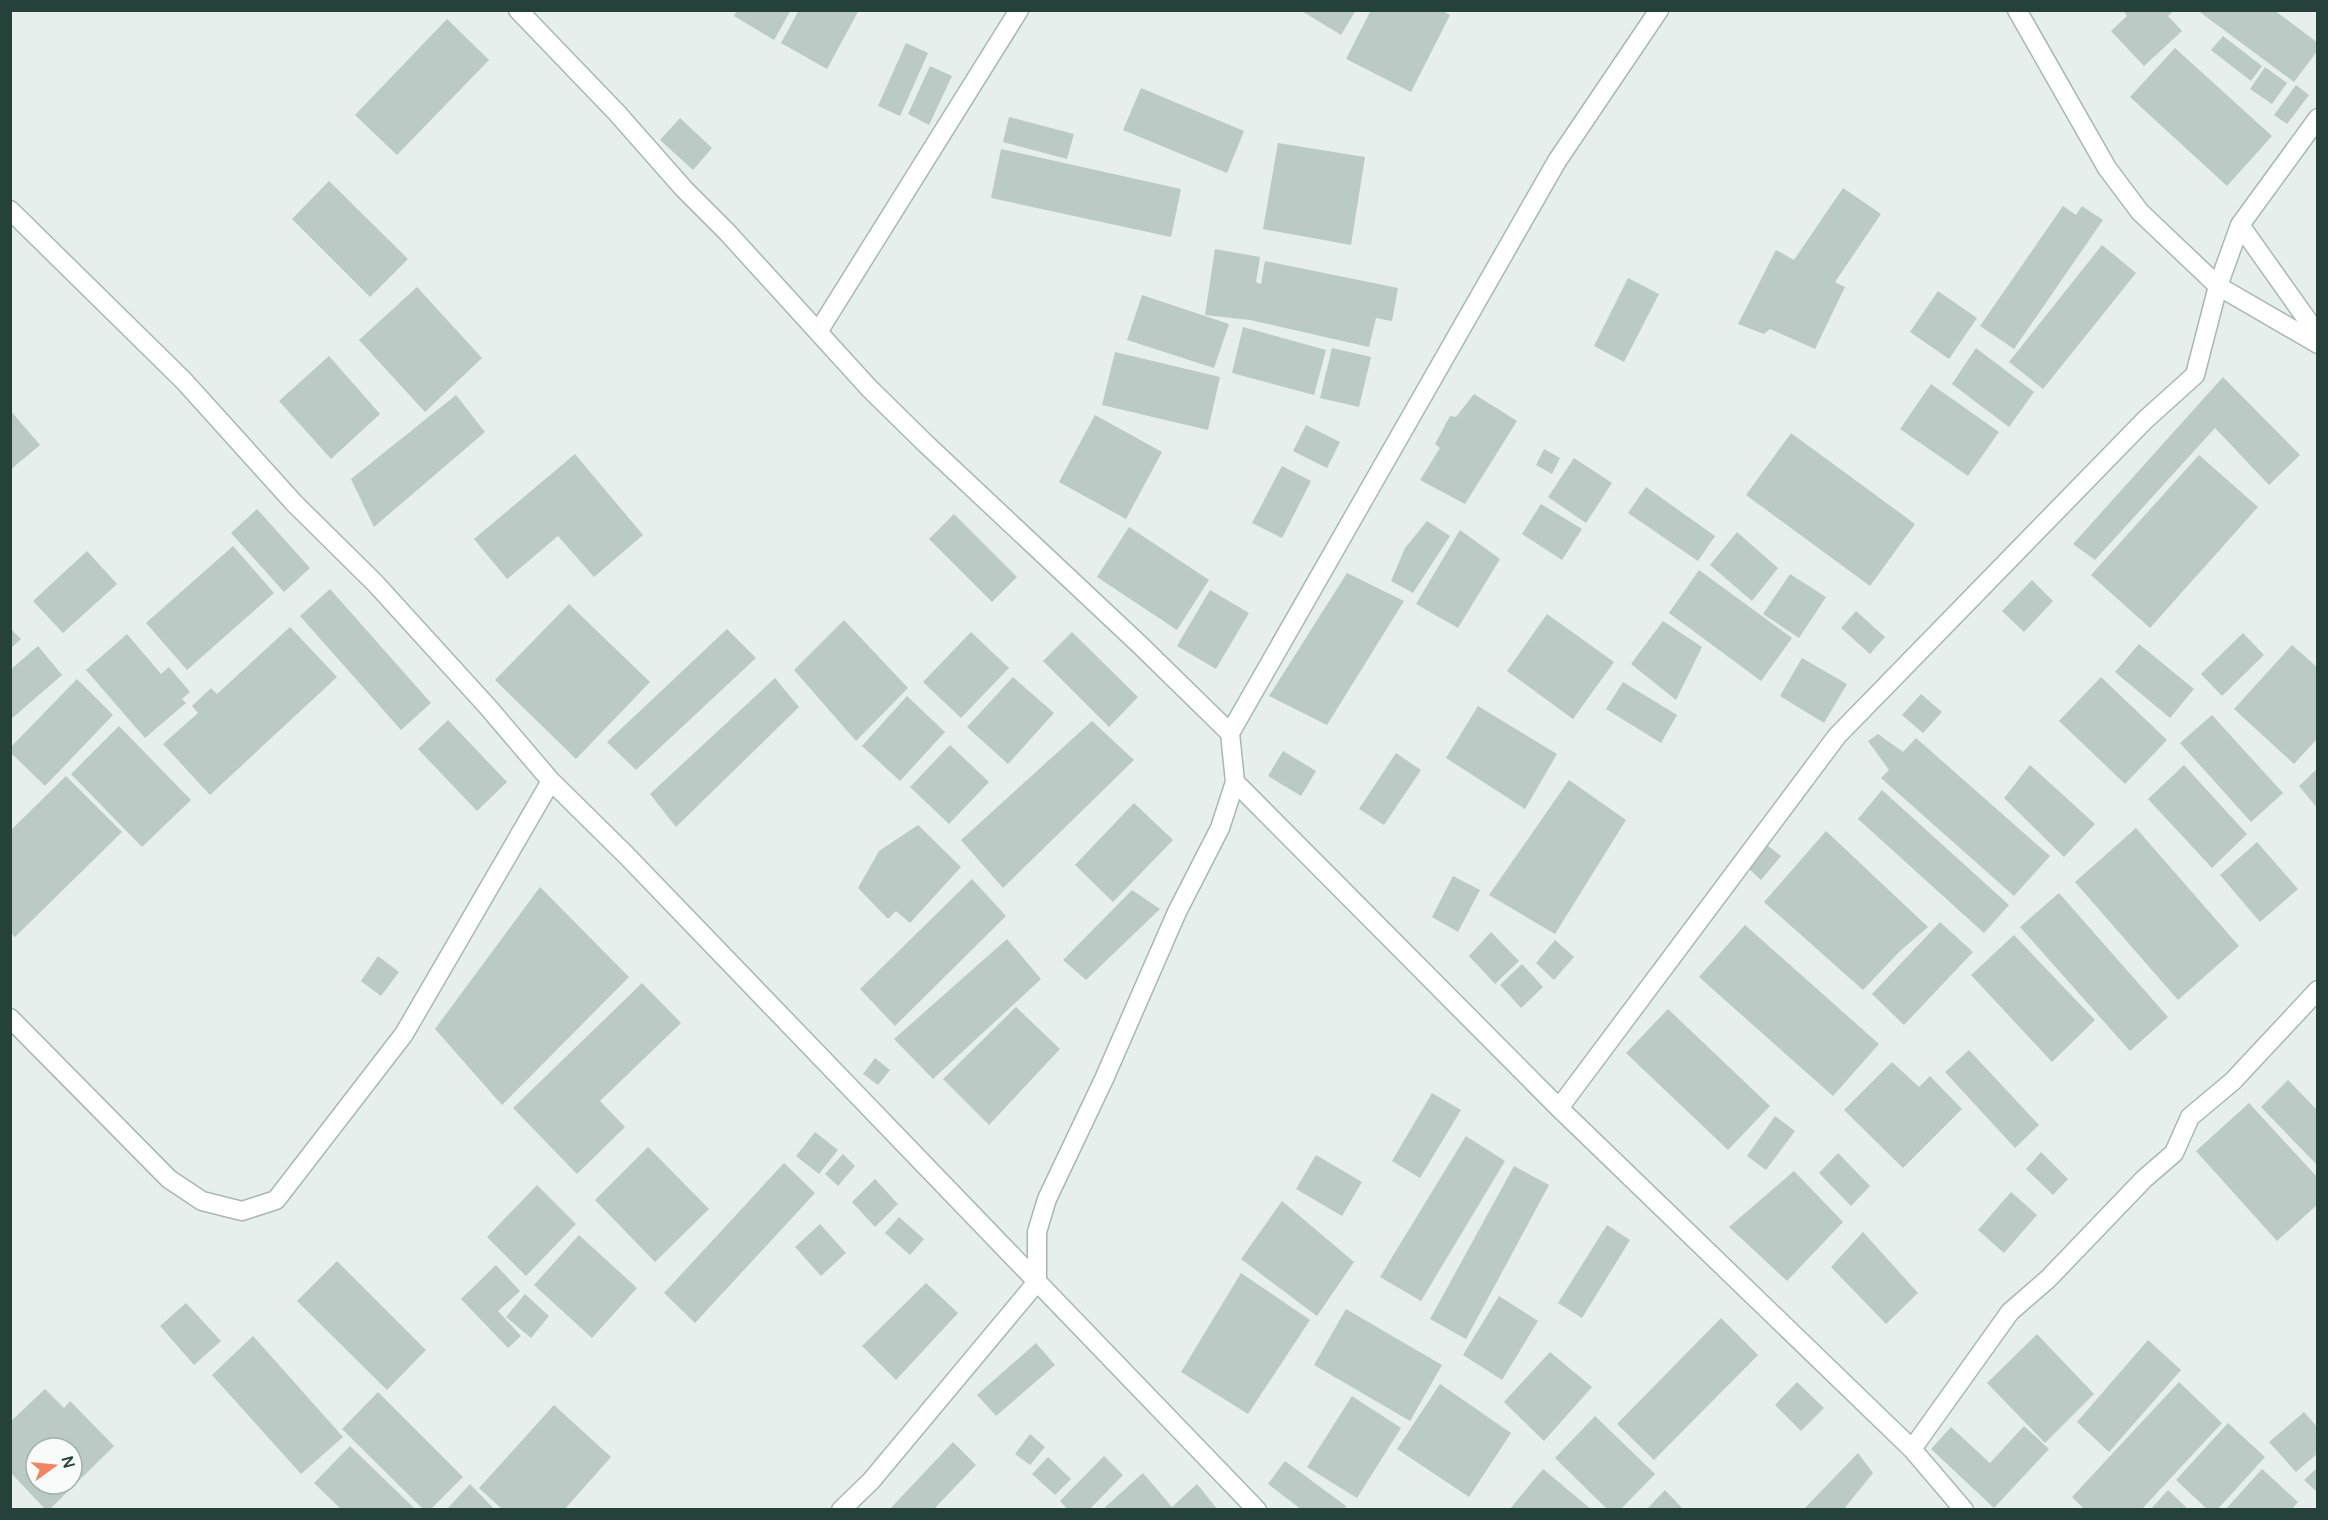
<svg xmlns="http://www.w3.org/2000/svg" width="2328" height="1520" viewBox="0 0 2328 1520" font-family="Manrope,sans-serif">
<rect width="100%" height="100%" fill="#e6efeb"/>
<!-- building -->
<path fill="#bbcac4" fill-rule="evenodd" d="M737,10H791L774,40L734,16Z
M799,10H859L827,69L781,43Z
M1300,10H1356L1341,35Z
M1371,10H1441L1450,15L1411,92L1346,59Z
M2123,10H2175L2168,16L2182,31L2144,66L2111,31L2127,16Z
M2197,10H2274L2318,43V50L2294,82Z
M447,19L489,60L397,155L355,115Z
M2223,36L2262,66L2251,81L2211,50Z
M906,43L928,53L900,116L878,106Z
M2175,48L2272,136L2227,186L2130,97Z
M930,66L952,76L929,125L908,114Z
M2265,67L2287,83L2272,104L2250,89Z
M2296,85L2309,95L2287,124L2274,115Z
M1141,88L1244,131L1227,173L1123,130Z
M1009,117L1074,134L1067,159L1003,142Z
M680,118L712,148L693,170L660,140Z
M1278,143L1365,157L1351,245L1263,229Z
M1001,149L1181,189L1171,237L991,198Z
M329,181L408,259L370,297L292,219Z
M1843,188L1881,214L1835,282L1845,287L1815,349L1770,329L1764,334L1738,324L1776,250L1794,260Z
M2063,206L2076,215L2082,206L2103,220L2014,349L1980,326Z
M2102,245L2136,273L2043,389L2009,362Z
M1215,249L1260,257L1256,282L1261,284L1265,261L1398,288L1392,321L1376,318L1369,347L1250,320L1205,315Z
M1628,278L1659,294L1624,362L1594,346Z
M417,287L482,358L425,412L359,340Z
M1938,291L1977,318L1949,359L1910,332Z
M1142,295L1229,324L1214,368L1127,340Z
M1243,327L1326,350L1314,395L1232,373Z
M1332,348L1371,357L1359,407L1320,398Z
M1976,348L2034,392L2009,427L1952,384Z
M1115,352L1220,377L1208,430L1102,405Z
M329,356L380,414L331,459L279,401Z
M2223,377L2300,455L2269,485L2215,428L2095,560L2073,544Z
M1931,384L1999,432L1968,476L1900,429Z
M1474,394L1517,421L1465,504L1420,480L1440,448L1435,444L1450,416L1456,417Z
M456,395L485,432L374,527L351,479Z
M10,410L40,445L10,470Z
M1095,415L1162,452L1126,519L1059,482Z
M1306,425L1340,442L1327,468L1293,451Z
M1791,433L1915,524L1870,586L1746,495Z
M1544,449L1560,458L1552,474L1536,465Z
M575,454L643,535L594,577L558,536L507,579L474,539Z
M2199,455L2258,507L2150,628L2091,575Z
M1574,458L1612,483L1586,523L1548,497Z
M1282,466L1311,481L1282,538L1252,523Z
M1646,487L1715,536L1698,561L1628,513Z
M1541,504L1582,529L1562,560L1522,534Z
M257,509L310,568L284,592L231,533Z
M954,514L1017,577L992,602L929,539Z
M1427,521L1450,536L1413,593L1391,581L1405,548Z
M1129,527L1209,580L1177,630L1097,577Z
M1460,530L1500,559L1458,628L1416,604Z
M1737,532L1778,568L1752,601L1710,565Z
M233,546L274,593L187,670L146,623Z
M87,551L117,584L63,633L33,601Z
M1699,570L1792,638L1761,681L1669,613Z
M1347,573L1404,601L1327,725L1269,696Z
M1790,574L1826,597L1799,638L1763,614Z
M2032,580L2053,601L2024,632L2002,611Z
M330,589L431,703L401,730L300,616Z
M1210,590L1249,613L1216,669L1177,646Z
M569,604L650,682L576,759L495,680Z
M1856,611L1885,637L1870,654L1841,628Z
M1547,614L1614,662L1573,719L1507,671Z
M844,620L908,688L856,741L794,670Z
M1663,621L1702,647L1676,700L1631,664Z
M290,627L337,677L210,795L163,744L198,713L192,706L211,688L217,694Z
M10,628L21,639L10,649Z
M727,629L756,658L636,770L607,742Z
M971,632L1009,668L961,718L923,682Z
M1072,632L1138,697L1109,727L1043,661Z
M2243,633L2264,655L2222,696L2201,674Z
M127,634L161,674L169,667L190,692L182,699L186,703L145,738L86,670Z
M2139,644L2194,689L2170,718L2115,672Z
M2292,645L2318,668V738L2294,764L2234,709Z
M38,646L62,675L10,720V670Z
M1802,658L1847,684L1824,723L1780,696Z
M1013,677L1054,713L1008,764L967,727Z
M2101,677L2167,740L2125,784L2059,721Z
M775,678L799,707L676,827L650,794Z
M77,679L113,715L45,786L10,752V748Z
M1623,682L1677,715L1661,743L1606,709Z
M1921,694L1942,712L1923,733L1902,715Z
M907,696L945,732L900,781L862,746Z
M1478,706L1557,754L1525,809L1446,758Z
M2212,715L2283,793L2251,822L2180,743Z
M448,720L507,782L477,811L418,749Z
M1092,721L1134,760L1003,888L961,840Z
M119,726L191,800L142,847L71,774Z
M1878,734L1903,752L1916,738L2050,856L2014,896L1881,778L1889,770L1868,741Z
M950,745L989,782L949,824L910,787Z
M1283,751L1316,771L1301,796L1268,776Z
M1396,753L1421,770L1384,825L1359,809Z
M2030,765L2095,824L2064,857L2004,798Z
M2184,765L2247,834L2212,868L2148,799Z
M2318,768V809L2299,786Z
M66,776L122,832L15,937L10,932V831Z
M1569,780L1626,820L1555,934L1489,895Z
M1882,790L2009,905L1984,933L1858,819Z
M1134,803L1173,840L1113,902L1075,865Z
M918,825L961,867L910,923L896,911L888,919L858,888L879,851Z
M2136,828L2239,946L2178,1000L2075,882Z
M1826,831L1928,927L1899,952L1863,990L1764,902Z
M2257,842L2298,889L2260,922L2220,875Z
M1767,845L1781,856L1761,880L1748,868Z
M1453,876L1480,890L1458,932L1432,917Z
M972,879L1006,916L895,1026L860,989Z
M540,887L629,977L502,1105L435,1029Z
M1132,890L1160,909L1086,980L1063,960Z
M2059,893L2168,1017L2130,1051L2020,927Z
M1940,922L1973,952L1904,1025L1872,994Z
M1745,925L1879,1044L1833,1096L1699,977Z
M1491,932L1519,961L1495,984L1469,956Z
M2014,935L2095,1020L2052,1062L1971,975Z
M1007,939L1041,979L933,1079L894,1039Z
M1555,940L1574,957L1554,980L1536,963Z
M378,956L399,972L381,996L361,981Z
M1522,964L1543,987L1521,1008L1500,985Z
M642,983L681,1023L600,1101L625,1127L577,1174L513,1108Z
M1016,1007L1060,1049L989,1125L943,1079Z
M1668,1009L1770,1106L1728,1150L1626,1053Z
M1969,1050L2039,1125L2015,1148L1945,1072Z
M875,1058L890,1070L878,1085L863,1074Z
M1892,1062L1919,1087L1930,1076L1962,1109L1903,1168L1844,1110Z
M2288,1080L2318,1111V1166L2261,1107Z
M1432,1093L1461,1110L1420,1178L1392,1161Z
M2249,1103L2318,1178V1204L2277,1241L2196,1151Z
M1775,1116L1795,1131L1766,1170L1747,1156Z
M815,1132L838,1150L819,1174L796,1156Z
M1466,1136L1505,1161L1421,1301L1380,1277Z
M648,1147L709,1209L655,1262L595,1200Z
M2041,1152L2068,1179L2053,1195L2026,1169Z
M1838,1153L1870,1186L1851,1206L1819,1173Z
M843,1154L855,1166L838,1186L825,1174Z
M1316,1155L1362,1182L1342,1216L1296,1189Z
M784,1163L815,1193L695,1323L664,1293Z
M1514,1166L1549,1185L1466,1339L1430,1319Z
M1794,1171L1843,1222L1787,1281L1729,1227Z
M875,1179L898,1204L875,1227L852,1202Z
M537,1185L576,1224L526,1276L487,1237Z
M2011,1192L2037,1215L2004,1253L1978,1230Z
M1282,1201L1354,1262L1317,1316L1241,1259Z
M899,1217L924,1239L910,1255L885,1233Z
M820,1224L846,1253L821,1276L795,1247Z
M1607,1225L1630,1240L1582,1318L1558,1303Z
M1863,1232L1918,1293L1886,1324L1831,1267Z
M579,1235L637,1288L592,1338L534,1285Z
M337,1261L426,1350L387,1390L297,1301Z
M496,1265L520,1291L498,1311L521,1336L508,1348L461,1299Z
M1241,1273L1310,1320L1248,1414L1181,1372Z
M926,1283L958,1313L896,1380L862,1346Z
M525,1294L549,1316L531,1338L506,1317Z
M1499,1296L1538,1321L1502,1380L1463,1355Z
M186,1303L221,1341L194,1365L160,1326Z
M1346,1309L1442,1365L1410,1421L1314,1365Z
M1721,1318L1758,1355L1654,1460L1617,1424Z
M2037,1334L2094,1394L2045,1443L1987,1383Z
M253,1336L343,1437L301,1474L212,1375Z
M2148,1340L2181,1370L2109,1452L2077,1422Z
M1036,1343L1055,1365L996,1416L977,1395Z
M1550,1352L1592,1387L1544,1441L1504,1402Z
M1797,1382L1824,1408L1801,1431L1775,1405Z
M2179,1382L2222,1423L2141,1510H2085L2072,1497Z
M1440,1384L1511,1433L1469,1497L1397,1449Z
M45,1389L64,1408L70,1401L114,1446L49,1510H46L10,1472V1422ZM36,1448H72V1484H36Z
M378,1392L463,1477L430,1510H424L342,1429Z
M1352,1396L1401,1428L1357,1498L1307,1467Z
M554,1405L611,1457L564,1510H503L479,1488Z
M2304,1412L2318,1428V1453L2296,1472L2269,1442Z
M1595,1416L1655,1474L1620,1510H1608L1555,1458Z
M2228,1423L2265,1457L2217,1510H2208L2176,1480Z
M2024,1426L2049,1449L1994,1508L1931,1449L1951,1427L1990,1463Z
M1030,1434L1045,1447L1030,1465L1015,1454Z
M953,1442L976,1465L933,1510H889Z
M350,1446L416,1510H342L314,1483Z
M1858,1453L1873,1473L1843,1510H1803Z
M1104,1456L1123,1475L1089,1510H1068L1060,1501Z
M1048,1457L1071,1479L1055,1495L1032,1474Z
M1285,1461L1346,1506L1344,1510H1302L1268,1484Z
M2318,1467V1493L2304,1480Z
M1543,1469L1592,1510H1509Z
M2262,1469L2298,1502L2291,1510H2225Z
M1143,1473L1172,1507L1197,1484L1218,1510H1102Z
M470,1484L495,1510H446Z
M1665,1490L1684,1510H1646Z
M2168,1490L2189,1510H2150Z"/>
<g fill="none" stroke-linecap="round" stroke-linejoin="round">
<!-- street casing -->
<g stroke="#a8b8b2" stroke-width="21">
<path id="street" d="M518,10L617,113L684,189L727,232L869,388L926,444L1139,644L1230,733
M2017,10L2107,168L2140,212L2218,286L2318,344
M10,210L184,381L295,504L375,583L487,706L551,781L626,855L1257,1510
M2240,225L2318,335
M818,332L1019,10
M1235,782L1559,1108L1912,1449L1964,1510
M10,1018L169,1179L202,1201L242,1211L276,1200L404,1034L551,781
M1559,1108L1837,736L2145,420L2195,375L2218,286L2240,225L2318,118
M1912,1449L2010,1312L2048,1279L2144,1179L2174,1153L2190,1117L2233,1081L2318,990
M841,1510L871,1481L1037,1282V1232L1047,1199L1104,1079L1177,912L1220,828L1235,782L1230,733L1557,161L1659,10"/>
</g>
<!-- street -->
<use href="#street" stroke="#fff" stroke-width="18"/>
</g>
<!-- border -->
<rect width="2328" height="1520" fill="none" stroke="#24423a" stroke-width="24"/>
<!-- north arrow -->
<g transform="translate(54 1466) rotate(75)"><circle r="28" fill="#f7fbf9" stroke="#a3b1ad" stroke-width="1.5"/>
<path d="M0-4.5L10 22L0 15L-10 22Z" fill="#f4845f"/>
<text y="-9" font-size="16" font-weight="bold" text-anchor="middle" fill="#24423a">N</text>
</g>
</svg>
